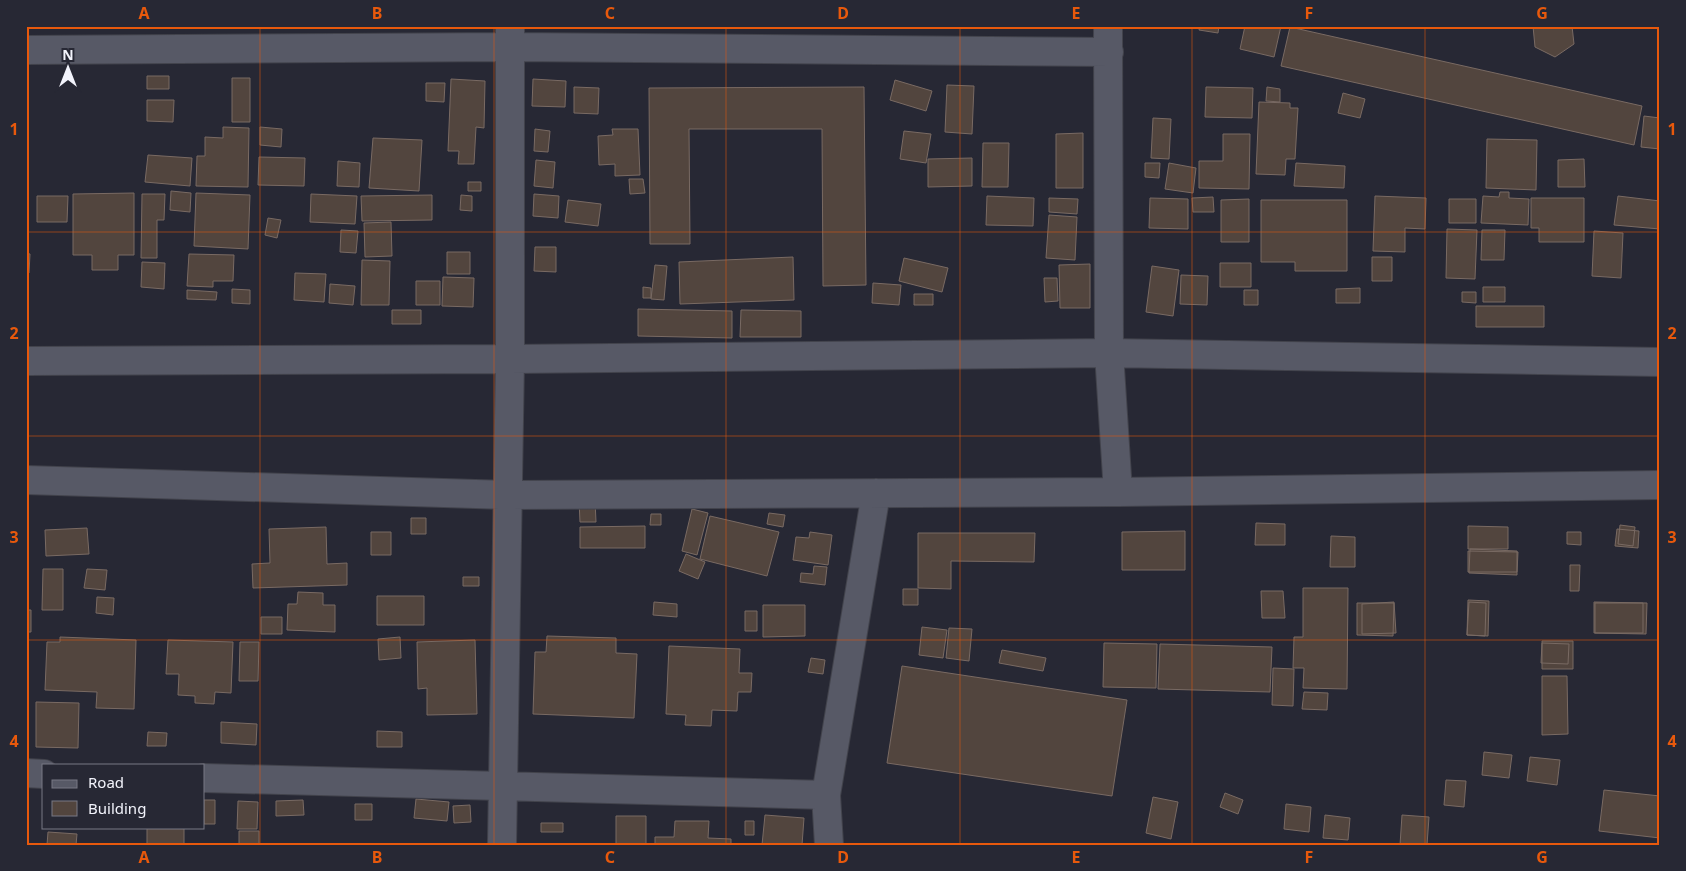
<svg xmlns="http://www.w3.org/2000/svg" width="1686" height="871" viewBox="0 0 1686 871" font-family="'Noto Sans',sans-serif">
<rect width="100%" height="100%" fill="#272834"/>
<!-- building -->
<path fill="#52453e" stroke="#796a63" d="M1200,26H1219L1218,33L1199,30Z
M1245,26H1281L1274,57L1240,49Z
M1533,26H1572L1574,44L1555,57L1535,47Z
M1290,27L1642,106L1634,145L1281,66Z
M147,76H169V89H147Z
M232,78H250V122H232Z
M451,79L485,81L484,128L476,127L474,164H458L459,151H448Z
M533,79L566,81L565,107L532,106Z
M895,80L932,91L926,111L890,100Z
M426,83H445L444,102L426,101Z
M947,85L974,86L972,134L945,132Z
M574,87L599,88L598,114L574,113Z
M864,87L866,285L823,286L822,129H689L690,244H650L649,88Z
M1206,87L1253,88L1252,118L1205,117Z
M1267,87L1280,89V102L1266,101Z
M1343,93L1365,99L1360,118L1338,113Z
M147,100H174L173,122L147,121Z
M1259,102L1290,103V108H1298L1295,159H1286L1285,175L1256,174Z
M1644,116L1660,118V149L1641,147Z
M1153,118L1171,119L1169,159L1151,158Z
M223,127L249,128L248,187L196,186L197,156H205V137L223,138Z
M260,127L282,129L281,147L260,145Z
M535,129L550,131L548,152L534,151Z
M612,129H638L640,175L615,176V164L599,165L598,136L613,135Z
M904,131L931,134L926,163L900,159Z
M1083,133V188H1056V134Z
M1223,134H1250L1249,189L1199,188V161H1223Z
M373,138L422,140L419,191L369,188Z
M1487,139L1537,140L1536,190L1486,188Z
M983,143H1009L1008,187H982Z
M148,155L192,158L190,186L145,182Z
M259,157L305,158L304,186L258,185Z
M972,158V186L928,187V159Z
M1584,159L1585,187H1558V160Z
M536,160L555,162L553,188L534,186Z
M338,161L360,163L359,187L337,186Z
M1145,163H1160L1159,178L1145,177Z
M1169,163L1196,168L1193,193L1165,189Z
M1296,163L1345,166L1344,188L1294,186Z
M629,179H643L645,193L630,194Z
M468,182H481V191H468Z
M171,191L191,193L190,212L170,210Z
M1500,192H1509V198L1529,199L1528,225L1481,223L1483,196L1499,197Z
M134,193V255H118V270H92V255H73V194Z
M196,193L250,195L248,249L194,246Z
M142,194H165L164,220H157V258H141Z
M311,194L357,196L355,224L310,222Z
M534,194L559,196L558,218L533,216Z
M432,195V220L362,221L361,196Z
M461,195L472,196V211L460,210Z
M37,196H68L67,222H37Z
M987,196L1034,198L1033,226L986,225Z
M1375,196L1426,198L1425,229L1405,228V252L1373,251Z
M1618,196L1660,201V229L1614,225Z
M1213,197L1214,212H1193L1192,198Z
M1049,198L1078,199L1077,214L1049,212Z
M1150,198L1188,199V229L1149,228Z
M1531,198H1584V242H1539V228H1531Z
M1249,199V242H1221V200Z
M1449,199H1476V223H1449Z
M568,200L601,204L598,226L565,222Z
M1261,200H1347V271H1295V262H1261Z
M1049,215L1077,217L1075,260L1046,258Z
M268,218L281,220L277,238L265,235Z
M391,222L392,256L365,257L364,223Z
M1447,229L1477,230L1475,279L1446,278Z
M341,230L358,231L356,253L340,252Z
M1482,230H1505L1504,260H1481Z
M1594,231L1623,233L1621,278L1592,276Z
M535,247H556V272L534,271Z
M447,252H470V274H447Z
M26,253L30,254L29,273L26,272Z
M189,254L234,255L233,281H213V287L187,286Z
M793,257L794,300L680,304L679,262Z
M1372,257H1392V281H1372Z
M904,258L948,268L942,292L899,281Z
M362,260L390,261L389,305H361Z
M142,262L165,263L164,289L141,287Z
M1220,263H1251V287H1220Z
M1090,264V308H1060L1059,265Z
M655,265L667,266L664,300L651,299Z
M1152,266L1179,270L1173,316L1146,312Z
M295,273L326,274L324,302L294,300Z
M1181,275L1208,276L1207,305L1180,304Z
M443,277L474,278L473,307L442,306Z
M1044,278H1057L1058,301L1045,302Z
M416,281H440V305H416Z
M873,283L901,285L899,305L872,303Z
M330,284L355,286L353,305L329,303Z
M643,287L651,288V298H643Z
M1483,287H1505V302H1483Z
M1360,288V303H1336V289Z
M232,289L250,290V304L232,303Z
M187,290L217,292L216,300L187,299Z
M1244,290H1258V305H1244Z
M1462,292H1476V303L1462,302Z
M914,294H933V305H914Z
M1476,306H1544V327H1476Z
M638,309L732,311V338L638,336Z
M392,310H421V324H392Z
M741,310L801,311V337H740Z
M579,500H595L596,522H580Z
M692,509L708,513L697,555L682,551Z
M769,513L785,515L783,527L767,524Z
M651,514H661V525H650Z
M710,516L779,532L767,576L700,559Z
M411,518H426V534H411Z
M1256,523L1285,524V545H1255Z
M1620,525L1635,527L1633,546L1618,544Z
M645,526V548H580V527Z
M1468,526L1508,527V549H1468Z
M326,527L327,564L347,563V585L253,588L252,564L270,563L269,529Z
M87,528L89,554L46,556L45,530Z
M1617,529L1639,531L1638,548L1615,546Z
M1185,531V570H1122V532Z
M371,532H391V555H371Z
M810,532L832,535L828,565L793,560L796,537L809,538Z
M1567,532H1581V545L1567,544Z
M918,533H1035L1034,562L951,561V589L918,588Z
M1331,536L1355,537V567H1330Z
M1470,549L1517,551V575L1469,573Z
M1468,551L1518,552L1517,572H1468Z
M686,554L705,562L698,579L679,571Z
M1570,565H1580L1579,591H1570Z
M814,566L827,567L825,585L800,582L801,573L813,574Z
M43,569H63V610H42Z
M87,569L107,570L105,590L84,588Z
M463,577H479V586H463Z
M1303,588H1348L1347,689L1303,688L1304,668H1293L1294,637H1303Z
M903,589H918V605H903Z
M1261,591H1283L1285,618H1262Z
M298,592L323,593V605H335V632L287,630L288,604H297Z
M377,596H424V625H377Z
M97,597L114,598L113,615L96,613Z
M1468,600L1489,601L1488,636L1467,635Z
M654,602L677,604V617L653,615Z
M1394,602L1396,633L1362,634V604Z
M1469,602L1486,603L1485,636L1467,635Z
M1594,602L1647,603L1646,634L1594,633Z
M1357,603H1394L1393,636L1357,635Z
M1595,603H1643V633H1595Z
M763,605H805V636L763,637Z
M26,610H31V632H26Z
M745,611H757V631H745Z
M261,617H282V634H261Z
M922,627L947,630L943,658L919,655Z
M949,628L972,629L969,661L946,658Z
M547,636L616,638V653L637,654L634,718L533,714L535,652H546Z
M60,637L136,640L134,709L96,708L97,692L45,690L47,642H60Z
M400,637L401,658L379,660L378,639Z
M168,640L233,642L231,693L215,692L214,704L195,703V696L178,695L179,674H166Z
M475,640L477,714L427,715V688L418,689L417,642Z
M1542,641H1573V669H1542Z
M240,642H259L258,681H239Z
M1104,643L1157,644L1156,688L1103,687Z
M1542,643L1569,644L1568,664L1541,663Z
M26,644H28V695H26Z
M1160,644L1272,647L1270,692L1158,689Z
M669,646L740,649L739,673H752L751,692H738L737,711L712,710L711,726L685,725L686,715L666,714Z
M1002,650L1046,658L1043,671L999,663Z
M811,658L825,660L823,674L808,672Z
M902,666L1127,700L1112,796L887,763Z
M1273,668L1294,669L1293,706L1272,705Z
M1542,676H1567L1568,734L1542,735Z
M1304,692L1328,693L1327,710L1302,709Z
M36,702L79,703L78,748L36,747Z
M221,722L257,724L256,745L221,743Z
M377,731L402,732V747H377Z
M148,732L167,733L166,746H147Z
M1484,752L1512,755L1509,778L1482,775Z
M1530,757L1560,760L1557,785L1527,781Z
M1446,780L1466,781L1464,807L1444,805Z
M1604,790L1660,796V838L1599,831Z
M1225,793L1243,800L1238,814L1220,807Z
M1153,797L1178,802L1171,839L1146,833Z
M416,799L449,802L447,821L414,818Z
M204,800H215V824H204Z
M303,800L304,815L276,816V801Z
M238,801L258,802L257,829H237Z
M355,804H372V820H355Z
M1286,804L1311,807L1309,832L1284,829Z
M470,805L471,822L454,823L453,806Z
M765,815L804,818L802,845H762Z
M1325,815L1350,818L1348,840L1323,838Z
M1402,815L1429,817L1427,845H1400Z
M616,816H646V845H616Z
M675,821H709L708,838L731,839V845H655V837H674Z
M745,821H754V835H745Z
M541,823H563V832H541Z
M147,827H184V845H147Z
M239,831H259V845H239Z
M48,832L77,834L76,845H47Z"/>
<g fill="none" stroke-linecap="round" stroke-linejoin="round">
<!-- minor casing -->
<g stroke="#42434c" stroke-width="30">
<path id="minor" d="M1108,26L1109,353L1118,492
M26,50L510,47L1109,52
M26,361L510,359L1109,353L1660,362
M26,480L507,495L1118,492L1660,485
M26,773L44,774
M204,778L826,795
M502,845L510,359V26
M829,845L826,795L876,493"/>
</g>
<!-- minor -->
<use href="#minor" stroke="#575966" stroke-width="28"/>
</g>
<!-- grid -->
<path fill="none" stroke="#e8590c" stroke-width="1" stroke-opacity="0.55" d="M260,26V845M494,26V845M726,26V845M960,26V845M1192,26V845M1425,26V845M26,232H1660M26,436H1660M26,640H1660"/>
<!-- border -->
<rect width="1686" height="871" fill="none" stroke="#272834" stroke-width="55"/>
<!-- legend -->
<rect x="42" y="764" width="162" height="65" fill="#272834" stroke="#787984"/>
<rect x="52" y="780" width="25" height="8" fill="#575966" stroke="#787984"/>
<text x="88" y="788" font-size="15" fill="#f2f3fb">Road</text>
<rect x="52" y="801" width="25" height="15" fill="#52453e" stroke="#787984"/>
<text x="88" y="814" font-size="15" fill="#f2f3fb">Building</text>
<!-- north arrow -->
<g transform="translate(68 68)" stroke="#272834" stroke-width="4" paint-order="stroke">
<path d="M0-4L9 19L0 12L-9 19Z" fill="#f2f3fb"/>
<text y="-8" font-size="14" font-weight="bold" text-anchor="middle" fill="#f2f3fb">N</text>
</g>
<rect x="28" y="28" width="1630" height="816" fill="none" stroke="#e8590c" stroke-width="2"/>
<g font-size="16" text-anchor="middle" font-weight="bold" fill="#e8590c">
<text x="144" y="19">A</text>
<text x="377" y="19">B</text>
<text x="610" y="19">C</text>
<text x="843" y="19">D</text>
<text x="1076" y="19">E</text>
<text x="1309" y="19">F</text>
<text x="1542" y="19">G</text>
<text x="14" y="135">1</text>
<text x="1672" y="135">1</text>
<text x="14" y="339">2</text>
<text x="1672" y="339">2</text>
<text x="14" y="543">3</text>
<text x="1672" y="543">3</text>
<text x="14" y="747">4</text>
<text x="1672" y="747">4</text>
<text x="144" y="863">A</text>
<text x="377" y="863">B</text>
<text x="610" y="863">C</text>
<text x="843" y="863">D</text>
<text x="1076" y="863">E</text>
<text x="1309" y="863">F</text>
<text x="1542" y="863">G</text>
</g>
</svg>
